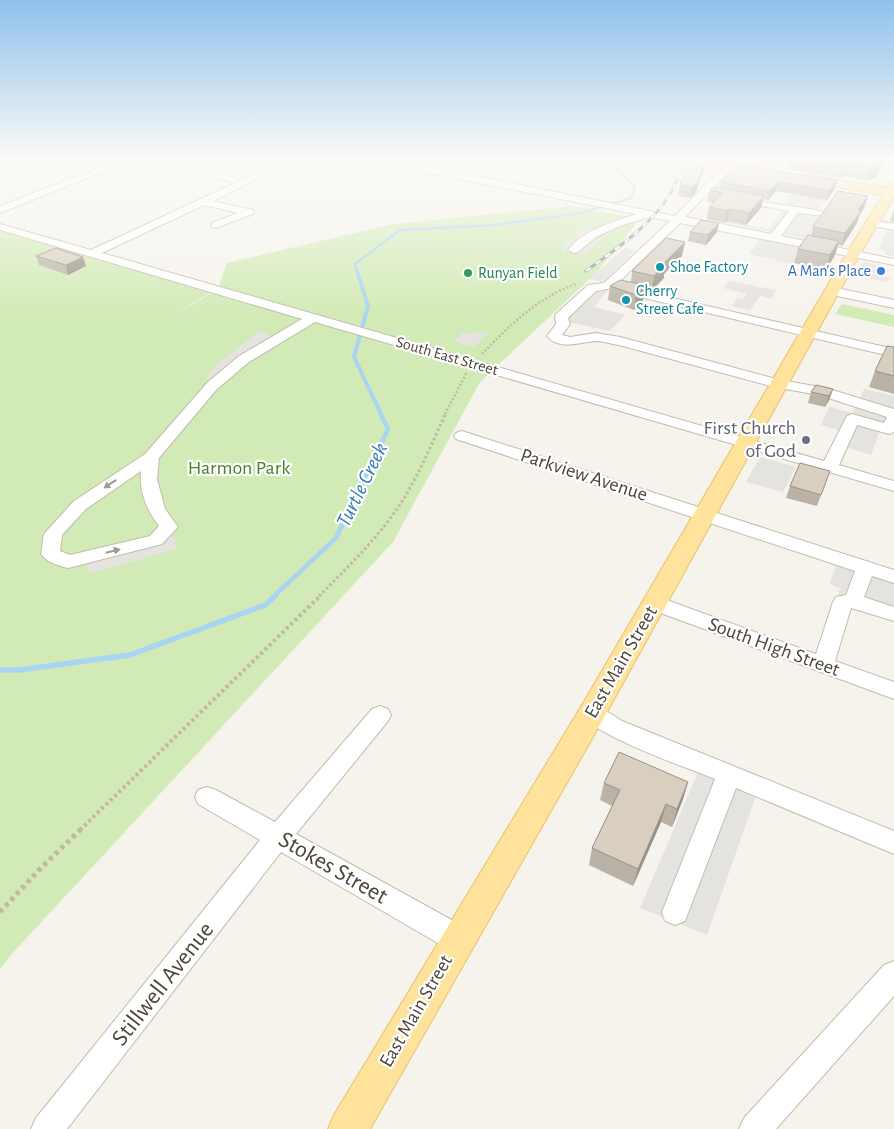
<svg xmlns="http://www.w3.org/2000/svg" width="894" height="1129" viewBox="0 0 894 1129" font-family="'Alegreya Sans',sans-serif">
<rect width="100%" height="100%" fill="#f6f3ec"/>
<!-- green -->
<path fill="#d2eab5" d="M572,206L640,219L597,272L480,382L393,542L9,957L0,969V227L216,289L158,325L218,289L227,263L393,224Z
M842,304L894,315V327L835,314Z"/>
<!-- parking -->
<path fill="#e5e3e0" d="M792,194L827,200L816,213L830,216L814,229L807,239L725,223L727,221L768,229L786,209L781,207Z
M890,226L894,227V256L884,254L886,251L878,249Z
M585,227L610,232L583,255L559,249Z
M760,239L804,249L793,264L749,254Z
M625,248L635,250L603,282L590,279Z
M864,262L878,265L874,274L890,278L888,282L856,276Z
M730,281L776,290L771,299L760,296L750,310L731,306L737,298L743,299L747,294L723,288Z
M597,288L608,290L594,307L625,315L610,331L568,322L566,319Z
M259,331L276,338L221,379L205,378L219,363Z
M475,331L488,334L473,347L453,341L463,332L471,334Z
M864,389L894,396V431L881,428L871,455L842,446L848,433L821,425L829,407L853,413Z
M760,457L796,467L783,492L746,482Z
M174,536L176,549L88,574L87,561Z
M839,559L894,577V622L836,603L840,588L829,584Z
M698,772L758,790L707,935L640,908Z"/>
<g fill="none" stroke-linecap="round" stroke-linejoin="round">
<!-- stream-far3 -->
<path stroke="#a9d4f2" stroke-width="2.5" d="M357,272L355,264L400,230L496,225L581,213L631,198L635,186L605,160"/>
<!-- stream-far2 -->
<path stroke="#a9d4f2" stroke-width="4" d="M357,271L368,306L354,357L381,414"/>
<!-- stream-far1 -->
<path stroke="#a9d4f2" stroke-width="4.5" d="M274,596L336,538L388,429L380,413"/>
<!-- stream -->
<path stroke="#a9d4f2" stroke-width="5.5" d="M0,670H19L130,655L265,605L276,595"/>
<!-- minor casing -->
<g stroke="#c2bbae" stroke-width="2">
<path id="minor" d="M119,160H132L0,213V206Z
M144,160H161L243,180L285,160H297L213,201L253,210L254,212L253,214L216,228L212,227L211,225L212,223L238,213L204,205L102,253L824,461L847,416L852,414L884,423L887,417L819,395L774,387L619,345C611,344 603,341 596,341C580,342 559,351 547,336L556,324L555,317L556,314L588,285L604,283L670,221L649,217L620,226L596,237L578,252L574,253L568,250C586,228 612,223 636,214L379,163L375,160H395L675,216L730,160H740L685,217L771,234L789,211L735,201V197L821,211L826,214L825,216L798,213L781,236L894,259V265L680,223L616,285L894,349V357L619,292L613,288L596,291L568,318L570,324L562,335L570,337L596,333L620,337L780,380L826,388L894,409V432L889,434L857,425L839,465L894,481V491L315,322L249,362L217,389L159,458L157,479L165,509L178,527L162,544L68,568C59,566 46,562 41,554L44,534L74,501L145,454L207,383L239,356L302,319L0,230V224L91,250L235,183ZM141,471C139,492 147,510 159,526L150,536L70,555L60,551L62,535L86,509Z
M870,160H894V166Z
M872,220L894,224V230L868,225L867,223Z
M832,287L894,300V308L828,294L826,291L828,288Z
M462,431L894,570V583L872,576L864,597L894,607V621L851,608L835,661L894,682V699L647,608L644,603L647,598L654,596L661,598L816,654L833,602L836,597L846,595L855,571L456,439L454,436L456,433Z
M592,704L600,707L622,721L894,831V854L736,788L685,921L675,925L665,921L662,912L715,779C688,768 592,735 581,713L584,707Z
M380,706L388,709L391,715L388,721L296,834L468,929L472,939L468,949L458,953L448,949L281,852L67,1129H31L36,1118L260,840L198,804L195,797L198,790L207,787L216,790L275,822L372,709Z
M894,961V996L776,1129H739L744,1118L884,965Z"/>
</g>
<!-- major casing -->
<g stroke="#e6c16a" stroke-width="2">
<path id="major" d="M695,160H723L768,168L774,172L768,176L701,164Z
M804,174L887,188L890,184L894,183V197L860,254L602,721L370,1129H328L334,1115L582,705L846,254L883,195L800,181L798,178L800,175Z"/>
</g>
<!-- path-far3 -->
<path stroke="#c4b79f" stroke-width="2.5" stroke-dasharray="2 2" stroke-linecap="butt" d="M482,354C509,326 538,297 576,284
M445,414L467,372"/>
<!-- path-far2 -->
<path stroke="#c4b79f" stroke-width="3" stroke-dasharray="2.5 2.5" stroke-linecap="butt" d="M319,596C348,567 378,538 401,503C419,475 432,443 446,413"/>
<!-- path-far1 -->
<path stroke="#c4b79f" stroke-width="4" stroke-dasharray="3 3" stroke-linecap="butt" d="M80,830L321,595"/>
<!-- path -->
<path stroke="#c4b79f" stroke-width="5" stroke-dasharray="4 4" stroke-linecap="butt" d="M0,912L38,871L81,829"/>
<!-- minor -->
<use href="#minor" fill="#fff" fill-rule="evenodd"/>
<!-- major -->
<use href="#major" fill="#ffe39c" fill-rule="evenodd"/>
<!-- rail casing -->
<g stroke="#9a9a9a" stroke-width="3">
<path id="rail" d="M586,271C616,249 649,227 669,196C676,185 680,172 685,160"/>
</g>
<!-- rail -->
<use href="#rail" stroke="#fff" stroke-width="2" stroke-dasharray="6" stroke-linecap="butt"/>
</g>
<!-- wall -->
<path fill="#bab2a6" d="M689,160H706L705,167L696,192L690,198L678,196L680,185Z
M789,160H886L884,165L875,178L866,180L844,176L842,178L787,169Z
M837,180L835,189L827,200L776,191L768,200L763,199L761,208L746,225L727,221L725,223L707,219L709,207L713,203L707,202L710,190L720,188L721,182Z
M868,196L864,208L859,216L857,223L842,246L838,245L835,255L826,270L794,263L798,249L811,236L813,227Z
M894,210V222L890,221Z
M690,232H717L706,245L688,241Z
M36,256L83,257L86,266L68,275L39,265Z
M682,256L664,274V278L652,290L645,289L643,300L634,310L608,300L610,286L631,282L632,271Z
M894,347V394L869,387L875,371Z
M833,389L829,400L825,407L808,403L811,392Z
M830,471L817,506L786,498L790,486Z
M688,782L683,799L672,827L661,822L633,886L589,865L592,848L612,806L600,800L604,783Z"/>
<!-- shaded-wall -->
<path fill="#979187" d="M705,160H706L705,167L696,192L690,198L692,188Z
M883,160H886L884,165L875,178L866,180L870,167Z
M847,164L844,176L842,178L846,166Z
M837,180L835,189L827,200L829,191Z
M778,182L776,191L768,200L770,191Z
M764,196L761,208L746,225L749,213Z
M868,196L864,208L859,216L857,223L842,246L845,233L858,210Z
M729,209L727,221L725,223L727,211Z
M719,223L717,232L706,245L708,235Z
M839,241L835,255L826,270L830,255Z
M685,242L682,256L664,274V278L652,290L654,276L664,263Z
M83,257L86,266L68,275L66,265Z
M645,285L643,300L634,310L636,295Z
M833,389L829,400L825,407L829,396Z
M688,782L683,799L672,827L677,809Z
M666,804L661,822L633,886L638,869Z"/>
<!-- building -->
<path fill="#d8cfc1" stroke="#979187" d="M689,160H705L698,182L692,188L680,185Z
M812,160H883L879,166L870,167L847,164L846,166Z
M738,165L837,180L829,191L778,182L770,191L721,182Z
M713,187L764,196L749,213L729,209L727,211L709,207L723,193L710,190Z
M838,191L868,196L858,210L861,211L845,233L813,227Z
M701,220L719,223L708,235L690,232Z
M808,235L839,241L830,255L798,249Z
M666,238L685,242L664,263H666L654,276L632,271Z
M56,248L83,257L66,265L36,256Z
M620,280L645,285L636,295L610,286Z
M887,346L894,347V376L875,371Z
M816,385L833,389L829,396L811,392Z
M800,463L830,471L821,495L790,486Z
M619,752L688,782L677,809L666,804L638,869L592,848L620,790L604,783Z"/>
<!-- one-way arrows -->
<defs><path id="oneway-solid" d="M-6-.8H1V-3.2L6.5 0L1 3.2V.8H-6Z" transform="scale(1.25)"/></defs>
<g fill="#9c9892">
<use href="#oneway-solid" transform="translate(110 484) rotate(146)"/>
<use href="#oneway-solid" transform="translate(113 551) rotate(-14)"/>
</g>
<!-- sky -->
<linearGradient id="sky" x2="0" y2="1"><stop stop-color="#8fc1ec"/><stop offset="0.5" stop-color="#fbfaf6"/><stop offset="1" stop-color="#fbfaf6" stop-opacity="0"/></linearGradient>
<rect width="894" height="318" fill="url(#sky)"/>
<!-- markers -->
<g fill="#0f9aa8" stroke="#fff" stroke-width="2">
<circle cx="660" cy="267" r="5"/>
<circle cx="626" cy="300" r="5"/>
</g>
<circle fill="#3f7fe0" stroke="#fff" stroke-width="2" cx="881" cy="271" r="5"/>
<circle fill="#2e9e5b" stroke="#fff" stroke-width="2" cx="468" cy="273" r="5"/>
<circle fill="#6b7280" stroke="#fff" stroke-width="2" cx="806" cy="440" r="5"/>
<g text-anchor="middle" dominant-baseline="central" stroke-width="4.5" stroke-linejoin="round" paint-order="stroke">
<!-- far-culture labels -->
<g font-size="16" fill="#0d838f" stroke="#fff" text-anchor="start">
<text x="670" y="267">Shoe Factory</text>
<text x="636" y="291">Cherry<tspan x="636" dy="18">Street Cafe</tspan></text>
</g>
<!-- far-shop labels -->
<g font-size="16" fill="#366cbe" stroke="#fff" text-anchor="end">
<text x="871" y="271">A Man's Place</text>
</g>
<!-- far-leisure labels -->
<g font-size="16" fill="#27864d" stroke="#fff" text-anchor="start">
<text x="478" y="273">Runyan Field</text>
</g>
<!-- far-street labels -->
<g font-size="16" fill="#4b4439" stroke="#fff">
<text transform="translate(447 356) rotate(16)">South East Street</text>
</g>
<!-- worship labels -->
<g font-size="20" fill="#5b616d" stroke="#fff" text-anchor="end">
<text x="796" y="428">First Church<tspan x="796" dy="23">of God</tspan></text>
</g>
<!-- park labels -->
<g font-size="20" fill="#4a7f2a" stroke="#fff">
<text x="239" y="468">Harmon Park</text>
</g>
<!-- street labels -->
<g font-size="20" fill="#4b4439" stroke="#fff">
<text transform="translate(584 475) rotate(18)">Parkview Avenue</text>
<text transform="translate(774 647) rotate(20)">South High Street</text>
<text transform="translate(621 662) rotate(-60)">East Main Street</text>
<text transform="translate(416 1011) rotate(-60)">East Main Street</text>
</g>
<!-- water labels -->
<g font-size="21" font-style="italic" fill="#2e7ab2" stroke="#fff">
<text transform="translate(362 485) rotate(-64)">Turtle Creek</text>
</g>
<!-- near-street labels -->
<g font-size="24" fill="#4b4439" stroke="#fff">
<text transform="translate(333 868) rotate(30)">Stokes Street</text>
<text transform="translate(163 984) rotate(-52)">Stillwell Avenue</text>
</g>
</g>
</svg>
